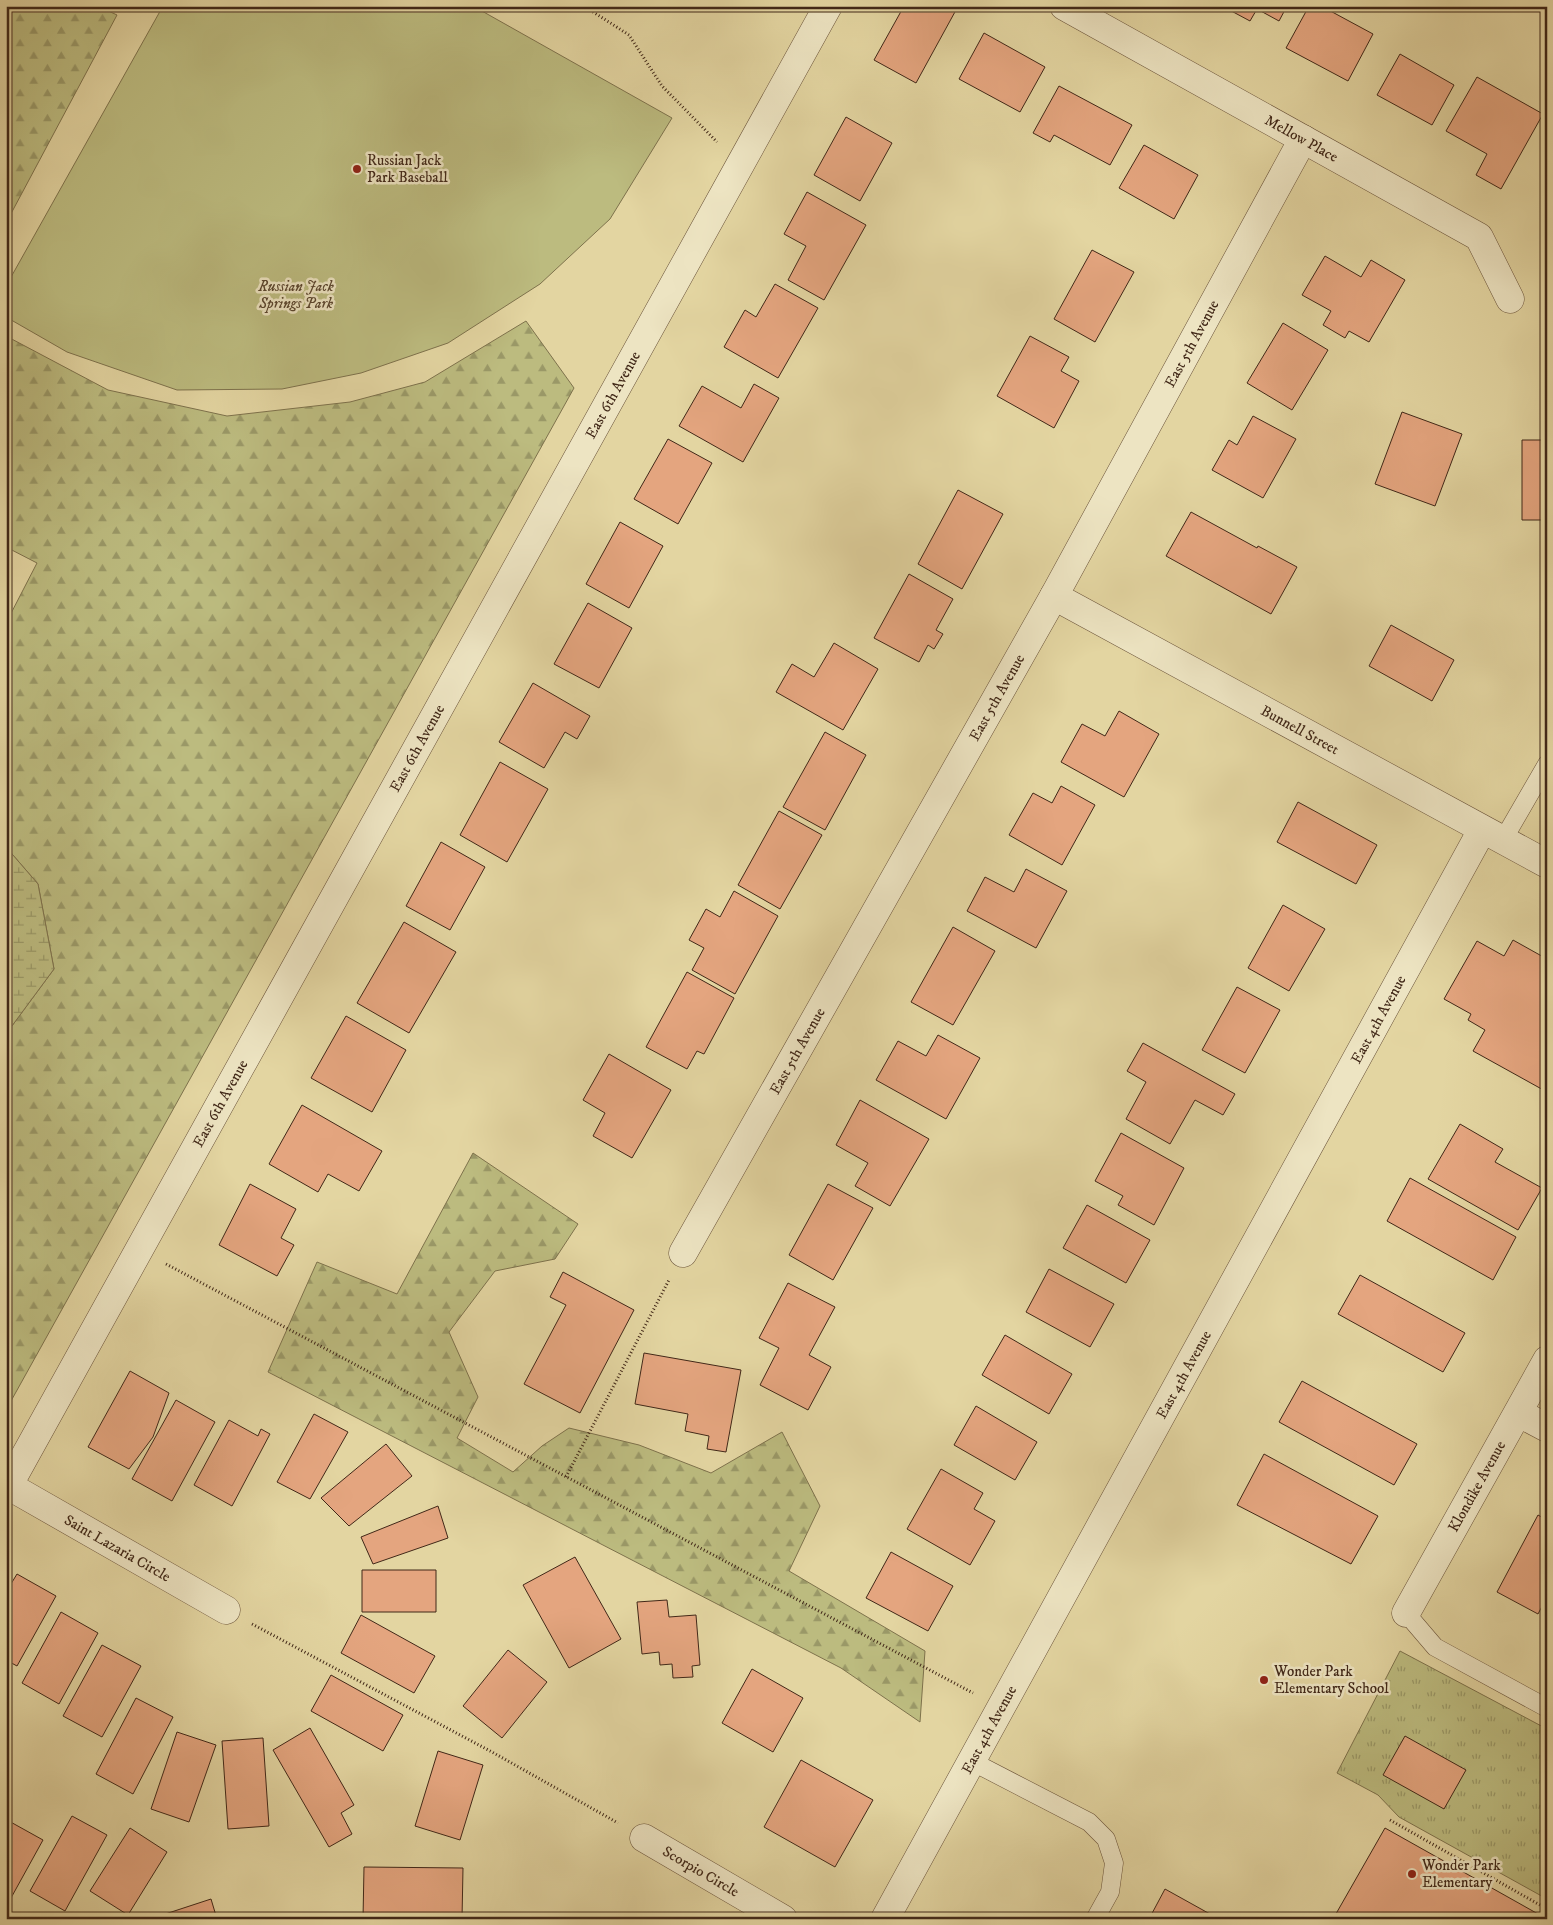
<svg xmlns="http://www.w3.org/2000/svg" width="1553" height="1925" viewBox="0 0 1553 1925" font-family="'IM FELL DW Pica',serif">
<defs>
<pattern id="grass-tufts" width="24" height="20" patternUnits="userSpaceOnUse" patternTransform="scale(1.25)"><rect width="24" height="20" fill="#bcbb7f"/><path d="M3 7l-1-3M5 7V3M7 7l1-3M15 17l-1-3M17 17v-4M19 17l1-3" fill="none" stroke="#9a9867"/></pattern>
<pattern id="forest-firs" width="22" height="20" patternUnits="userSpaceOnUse" patternTransform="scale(1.25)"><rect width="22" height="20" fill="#bcbb7f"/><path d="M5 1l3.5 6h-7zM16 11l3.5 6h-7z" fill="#9a9867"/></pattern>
<pattern id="wetland-marsh" width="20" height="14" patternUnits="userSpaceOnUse" patternTransform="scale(1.25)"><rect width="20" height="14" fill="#bcbb7f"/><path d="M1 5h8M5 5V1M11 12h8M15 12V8" fill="none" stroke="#9a9867"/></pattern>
</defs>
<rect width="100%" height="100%" fill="#e3d5a1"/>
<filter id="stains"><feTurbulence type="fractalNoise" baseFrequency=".004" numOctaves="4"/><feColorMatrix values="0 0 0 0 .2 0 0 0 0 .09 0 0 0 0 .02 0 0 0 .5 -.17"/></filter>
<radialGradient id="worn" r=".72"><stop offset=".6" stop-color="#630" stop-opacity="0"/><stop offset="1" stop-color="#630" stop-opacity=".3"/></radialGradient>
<!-- grass -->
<path fill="url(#grass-tufts)" stroke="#7e724c" d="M1400,1651L1547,1729V1899L1399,1817L1378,1795L1337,1773Z"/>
<!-- forest -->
<path fill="url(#forest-firs)" stroke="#7e724c" d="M6,6H98L117,15L6,223Z
M526,321L574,388L6,1410V1034L54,969L38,884L6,847V623L37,563L6,547V336L108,390L227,416L350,402L425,382Z
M473,1153L578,1224L555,1259L495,1271L449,1332L478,1397L457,1438L513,1472L542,1446L569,1428L639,1445L711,1473L782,1432L820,1506L789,1571L925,1651L920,1722L841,1668L268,1372L317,1262L397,1294Z"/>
<!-- wetland -->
<path fill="url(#wetland-marsh)" stroke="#7e724c" d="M6,847L38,884L54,969L6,1034Z"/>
<!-- garden -->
<path fill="#bcbb7f" stroke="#7e724c" d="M163,6H473L672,118L610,219L540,284L448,343L361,373L282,389L177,390L67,352L6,317V286Z"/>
<!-- building -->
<path fill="#e4a57f" stroke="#412818" d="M904,6H950L956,10L916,83L874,60Z
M1222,6H1287L1279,21L1257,9L1250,21Z
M1309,6L1323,7L1373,34L1348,81L1286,48Z
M984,33L1045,67L1020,112L959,79Z
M1400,54L1454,85L1432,125L1377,95Z
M1477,77L1543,114L1501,189L1476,175L1487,154L1446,131Z
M1059,86L1132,125L1110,165L1054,135L1050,142L1033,133Z
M846,117L892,143L860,201L814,175Z
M1144,145L1198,175L1174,219L1119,188Z
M807,192L866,225L824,300L788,280L806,246L784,234Z
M1092,250L1134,272L1095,342L1054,319Z
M1325,256L1361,277L1371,260L1405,280L1369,342L1349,331L1345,338L1323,325L1331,311L1302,295Z
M775,284L818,308L778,378L724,347L745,310L756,317Z
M1283,323L1328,350L1292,410L1247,383Z
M1030,336L1069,357L1061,371L1079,381L1054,428L997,396Z
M754,384L779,398L743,462L679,426L702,386L741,408Z
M1402,412L1462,434L1435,506L1375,484Z
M1253,416L1296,439L1263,498L1212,470L1229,440L1237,445Z
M668,439L712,463L678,524L634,499Z
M1522,440H1547V520H1522Z
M958,490L1003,514L962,589L918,564Z
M1191,512L1257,548L1258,546L1297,567L1271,614L1166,556Z
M620,522L663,546L629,608L586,584Z
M909,574L953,599L936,630L943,634L934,649L928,645L919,662L874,638Z
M588,603L632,628L599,688L554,664Z
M1391,625L1454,660L1432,701L1369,666Z
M834,643L878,669L843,730L776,692L792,664L814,677Z
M533,683L590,716L577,739L565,732L544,768L499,742Z
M1119,711L1159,734L1124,797L1061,762L1082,724L1105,736Z
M825,732L866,755L825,830L783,807Z
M500,762L548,789L507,862L460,835Z
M1061,786L1095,805L1062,865L1009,835L1033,793L1052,803Z
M1298,802L1377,845L1356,884L1277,842Z
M779,811L822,835L780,909L738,885Z
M441,842L485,867L450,930L406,906Z
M1026,869L1067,891L1036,948L967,911L985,877L1014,892Z
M734,891L778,916L735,994L692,970L704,948L689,940L706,909L720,917Z
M1283,905L1325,929L1289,991L1248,968Z
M404,922L456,952L409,1033L357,1003Z
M953,927L995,951L953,1025L911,1002Z
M1513,940L1547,959V1092L1473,1051L1485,1030L1468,1020L1471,1014L1444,999L1477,941L1504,956Z
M687,972L734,998L704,1054L697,1051L687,1069L646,1047Z
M1237,987L1280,1010L1245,1073L1202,1050Z
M346,1016L406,1050L372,1112L311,1078Z
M938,1035L980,1058L946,1119L876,1080L898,1041L926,1056Z
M1143,1043L1235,1094L1223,1115L1195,1100L1170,1144L1126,1119L1146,1082L1127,1071Z
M609,1054L671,1090L632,1158L593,1136L605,1113L583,1100Z
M860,1100L929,1139L890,1206L855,1186L868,1163L836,1145Z
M302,1105L382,1151L359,1191L328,1174L318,1192L269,1164Z
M1460,1124L1503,1149L1495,1162L1542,1188L1518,1230L1428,1179Z
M1121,1133L1184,1168L1154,1225L1118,1205L1123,1196L1095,1181Z
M1410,1178L1516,1237L1493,1280L1387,1221Z
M250,1184L296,1209L281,1238L294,1245L277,1276L219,1245Z
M828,1184L873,1208L833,1280L789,1255Z
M1087,1205L1150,1240L1126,1283L1063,1248Z
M1049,1269L1114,1304L1090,1347L1026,1312Z
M563,1272L634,1310L580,1413L524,1384L566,1305L550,1297Z
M1360,1275L1465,1333L1443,1372L1338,1314Z
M788,1283L835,1307L809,1355L831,1367L808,1410L760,1385L779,1348L759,1338Z
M1005,1335L1072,1374L1049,1414L982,1375Z
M644,1353L741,1370L726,1452L707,1449L709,1436L685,1431L688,1414L635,1404Z
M130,1371L169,1393L153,1437L129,1469L88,1447Z
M1302,1381L1417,1444L1394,1485L1279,1422Z
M176,1400L215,1422L172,1501L132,1479Z
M976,1406L1037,1442L1015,1480L954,1445Z
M314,1414L348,1432L310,1499L277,1482Z
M229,1420L258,1436L261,1429L270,1434L232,1506L194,1485Z
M386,1444L412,1476L349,1526L321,1498Z
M1264,1454L1378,1516L1351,1564L1237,1505Z
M941,1469L983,1493L974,1509L995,1521L970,1565L907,1529Z
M438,1506L448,1538L373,1564L361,1537Z
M1538,1515L1547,1520V1597L1538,1614L1497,1592Z
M891,1552L953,1586L928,1631L866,1598Z
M575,1557L621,1639L569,1668L523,1585Z
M362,1570H436V1612H362Z
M17,1574L56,1596L17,1666L6,1660V1592Z
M667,1600L669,1617L696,1615L700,1665L692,1666L693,1677L673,1678L672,1664L660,1665L659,1652L642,1654L637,1602Z
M61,1612L98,1633L59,1704L22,1683Z
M361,1615L435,1656L414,1693L341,1653Z
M102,1645L141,1666L102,1737L63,1716Z
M508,1650L547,1682L502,1738L463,1706Z
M752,1669L803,1698L773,1752L722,1723Z
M331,1675L403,1715L383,1751L311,1711Z
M136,1698L173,1717L133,1794L96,1774Z
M310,1728L354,1805L341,1813L352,1834L329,1847L273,1750Z
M177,1732L216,1745L189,1822L151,1809Z
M1405,1736L1466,1770L1444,1809L1383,1775Z
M263,1738L269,1826L228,1829L222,1741Z
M438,1751L483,1765L460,1840L415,1826Z
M801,1760L873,1800L835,1867L764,1827Z
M72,1816L107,1835L65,1911L30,1891Z
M7,1820L43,1840L6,1907V1822Z
M130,1828L167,1852L128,1915L90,1891Z
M1385,1828L1547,1919H1333Z
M364,1867L463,1868L462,1919H363Z
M1165,1889L1219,1919H1149Z
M211,1899L217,1919H150Z"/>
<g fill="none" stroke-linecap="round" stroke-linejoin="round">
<!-- lane casing -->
<g stroke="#6a533a" stroke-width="19">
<path id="lane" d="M1503,840L1547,764
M1406,1613L1435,1647L1547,1708
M971,1761L1089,1822L1106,1839L1114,1863L1110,1892L1095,1919"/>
</g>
<!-- street casing -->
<g stroke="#6a533a" stroke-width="29">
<g id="street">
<path id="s1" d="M1064,6L1479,237L1510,299"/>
<path id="s2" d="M1054,596L1547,864"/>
<path id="s3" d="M683,1253L1054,596L1303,139"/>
<path d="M1519,1413L1547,1428"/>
<path id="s4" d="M9,1486L226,1610"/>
<path id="s5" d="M6,1490L828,6"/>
<path id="s6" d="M1406,1613L1547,1360"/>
<path id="s7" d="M644,1838L783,1919"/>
<path id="s8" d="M885,1919L1482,830"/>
</g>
</g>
<!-- path -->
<path stroke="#412818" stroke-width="3" stroke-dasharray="1 2.5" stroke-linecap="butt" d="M584,6L629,35L662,86L717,142
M166,1264L973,1693
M566,1477L669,1280
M252,1624L492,1752L618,1823
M1390,1820L1547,1909"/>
<!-- lane -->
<use href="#lane" stroke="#ede4c2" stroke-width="18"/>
<!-- street -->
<use href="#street" stroke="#ede4c2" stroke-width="28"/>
</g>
<!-- markers -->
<g fill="#8f2418" stroke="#ede4c2" stroke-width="2">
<circle cx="357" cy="169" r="5"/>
<circle cx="1264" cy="1680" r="5"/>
<circle cx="1412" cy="1874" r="5"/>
</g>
<g text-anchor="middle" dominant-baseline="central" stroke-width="5" stroke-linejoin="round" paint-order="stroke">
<!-- street labels -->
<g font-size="15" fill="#412818" stroke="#ede4c2">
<text stroke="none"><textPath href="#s1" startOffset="272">Mellow Place</textPath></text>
<text stroke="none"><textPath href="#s3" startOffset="1042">East 5th Avenue</textPath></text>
<text stroke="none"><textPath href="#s5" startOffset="1252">East 6th Avenue</textPath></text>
<text stroke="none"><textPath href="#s3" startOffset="638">East 5th Avenue</textPath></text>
<text stroke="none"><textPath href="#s2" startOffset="280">Bunnell Street</textPath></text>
<text stroke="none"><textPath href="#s5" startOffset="848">East 6th Avenue</textPath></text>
<text stroke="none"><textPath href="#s8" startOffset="1026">East 4th Avenue</textPath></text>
<text stroke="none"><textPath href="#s3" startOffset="232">East 5th Avenue</textPath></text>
<text stroke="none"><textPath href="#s5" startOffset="442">East 6th Avenue</textPath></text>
<text stroke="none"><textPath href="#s8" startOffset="621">East 4th Avenue</textPath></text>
<text stroke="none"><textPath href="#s6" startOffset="145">Klondike Avenue</textPath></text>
<text stroke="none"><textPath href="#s4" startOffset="125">Saint Lazaria Circle</textPath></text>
<text stroke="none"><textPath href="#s8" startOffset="216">East 4th Avenue</textPath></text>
<text stroke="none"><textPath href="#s7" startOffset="66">Scorpio Circle</textPath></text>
</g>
<!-- poi labels -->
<g font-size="15" fill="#412818" stroke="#ede4c2" text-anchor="start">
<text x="367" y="160">Russian Jack<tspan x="367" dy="17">Park Baseball</tspan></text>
<text x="1274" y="1671">Wonder Park<tspan x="1274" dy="17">Elementary School</tspan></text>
<text x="1422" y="1865">Wonder Park<tspan x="1422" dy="17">Elementary</tspan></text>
</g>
<!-- park labels -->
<g font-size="15" font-style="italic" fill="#5a452d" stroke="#ede4c2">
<text x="296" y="286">Russian Jack<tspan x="296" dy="17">Springs Park</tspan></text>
</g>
</g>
<!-- margin -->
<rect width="1553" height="1925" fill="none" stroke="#e3d5a1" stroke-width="25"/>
<rect x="8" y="8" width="1538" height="1910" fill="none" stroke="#412818" stroke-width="2.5"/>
<rect x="12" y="12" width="1528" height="1900" fill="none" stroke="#412818"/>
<rect width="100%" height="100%" filter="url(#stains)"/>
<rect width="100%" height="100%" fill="url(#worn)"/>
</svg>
